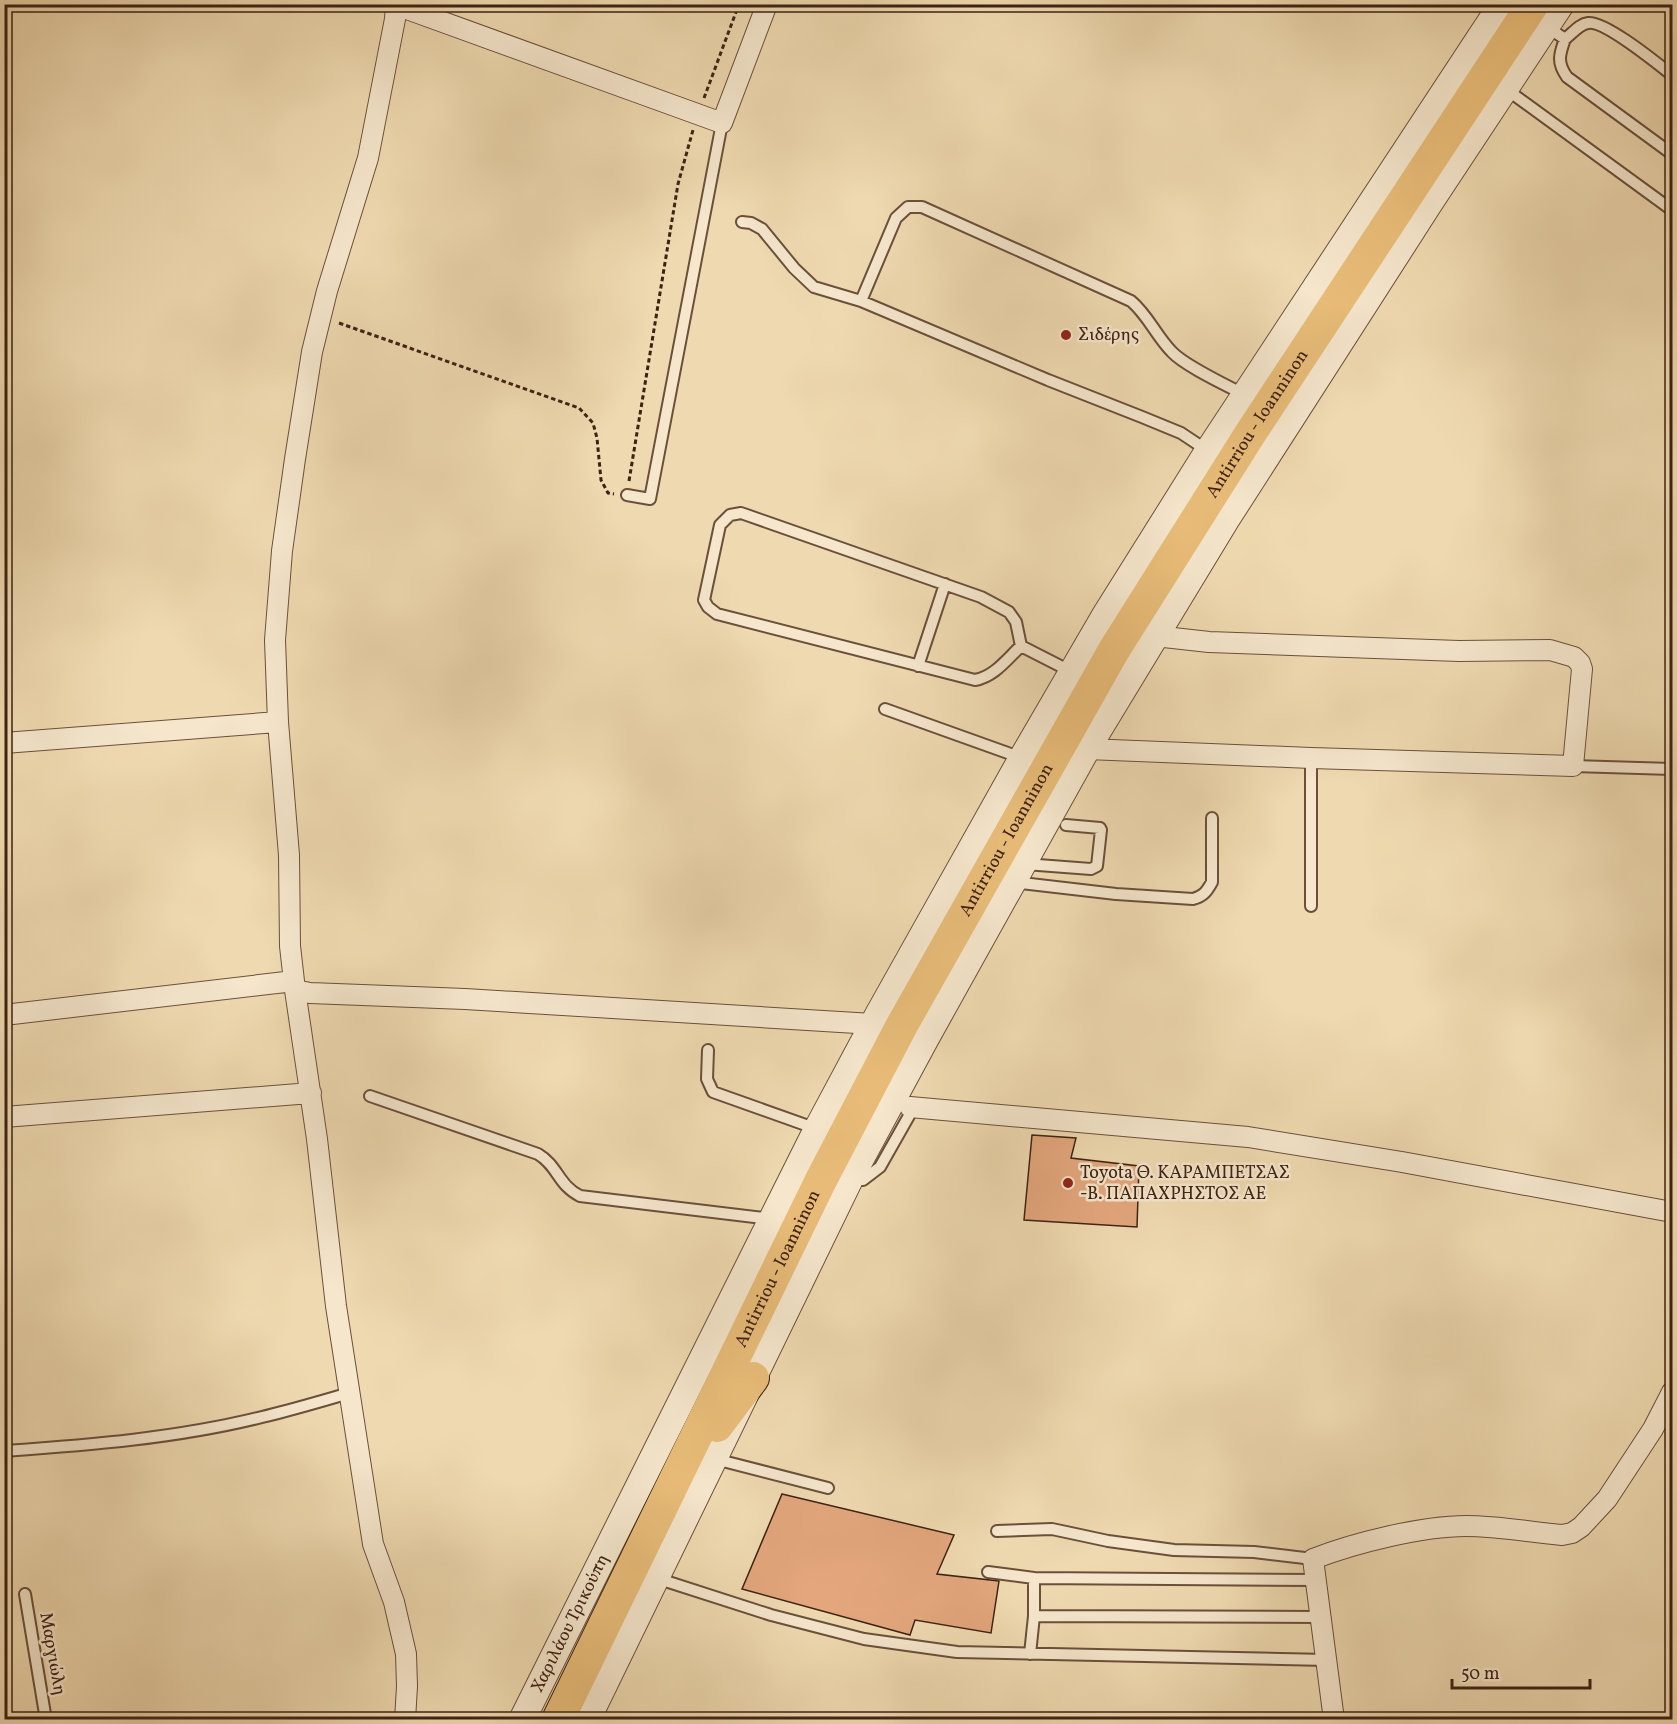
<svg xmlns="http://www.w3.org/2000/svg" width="1677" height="1724" viewBox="0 0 1677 1724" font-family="Vollkorn,serif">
<rect width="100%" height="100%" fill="#efd9b0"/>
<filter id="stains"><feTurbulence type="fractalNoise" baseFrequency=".00333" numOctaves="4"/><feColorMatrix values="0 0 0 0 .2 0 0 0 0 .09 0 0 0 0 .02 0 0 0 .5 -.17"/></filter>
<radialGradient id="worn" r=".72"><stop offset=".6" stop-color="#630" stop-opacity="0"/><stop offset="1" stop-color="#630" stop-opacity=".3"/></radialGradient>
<!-- building -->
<path fill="#e3a67d" stroke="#3d2214" stroke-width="1.5" d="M1032,1135L1076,1138L1071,1158L1139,1166L1137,1227L1024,1220Z
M782,1494L954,1535L937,1574L999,1581L991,1633L915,1620L910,1635L742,1589Z"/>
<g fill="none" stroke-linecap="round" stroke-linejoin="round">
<!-- service casing -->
<g stroke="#6a503b" stroke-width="14">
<path id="service" d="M1547,27L1565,39C1572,34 1579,24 1588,23C1604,20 1658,64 1672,75
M1565,39C1559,55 1557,63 1567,77L1672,154
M1506,89L1672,210
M742,222L751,223L762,229L794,268L814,287L861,301L1048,380L1142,417L1181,433L1208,451
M861,301L896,218L908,207H922L1131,301C1148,315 1156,336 1172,352C1185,366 1226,385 1245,395
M627,495L650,499L722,123
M1021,646C1007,659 994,677 975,680L717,614L708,607L704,600L720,525L730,515L741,513L981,597L1009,612L1016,622L1021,646L1072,672
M918,666L945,584
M885,709L1022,758
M1311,758V906
M1573,766L1672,769
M1025,864L1091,869L1097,866L1101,830L1100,828L1066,825
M1013,882L1116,894L1193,899C1204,896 1207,891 1212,882V818
M708,1050L707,1079L713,1092L817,1129
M370,1096L538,1154C558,1166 558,1185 580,1196L771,1219
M852,1178L863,1180L880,1167L910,1114L909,1104
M4,1451C90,1445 178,1438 262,1417C292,1410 321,1401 350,1393
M715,1459L828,1488
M997,1531L1052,1529L1108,1541L1174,1550L1254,1552L1313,1559
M988,1572L1034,1578
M656,1578L771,1615L864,1639L957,1652L1327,1660
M25,1594L46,1720
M1034,1616L1321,1617
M1030,1654L1034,1616V1578L1316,1580"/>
</g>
<!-- minor casing -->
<g stroke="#6a503b" stroke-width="22">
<path id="minor" d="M396,4L395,19L368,158L327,291L312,352L295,459L282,551L275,640L278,722L289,855L290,946L295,990L317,1139L336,1306L373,1544L394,1602L406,1654L407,1686L405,1720
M396,5L722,123L767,4
M4,743L278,722
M1087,749L1311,758L1573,766L1582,669L1580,663L1574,657L1550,650L1459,651L1209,642L1155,636
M295,990L310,993L465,999L873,1024
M4,1015L294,981
M910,1107L1248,1137L1402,1162L1672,1212
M4,1117L311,1093
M1334,1720L1313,1559C1354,1543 1422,1526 1466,1526C1498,1526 1530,1532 1562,1535L1572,1533L1581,1527L1607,1499L1653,1429L1672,1392"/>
</g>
<!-- tertiary casing -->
<g stroke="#6a503b" stroke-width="28">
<g id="tertiary">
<path id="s1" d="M522,1720L817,1129L879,1013L1022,758L1104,617L1208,451L1502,4"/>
<path d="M587,1720L851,1177L926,1038L1087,749L1226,520L1429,204L1561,4"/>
</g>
</g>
<!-- primary casing -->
<g stroke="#3d2214" stroke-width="34">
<g id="primary">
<path d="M717,1426L753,1378"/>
<path id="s2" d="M558,1720L821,1180L902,1025L1114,650L1250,434L1533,4"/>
</g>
</g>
<!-- path -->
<path stroke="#3d2214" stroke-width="3" stroke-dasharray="4.5 3" stroke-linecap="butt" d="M704,98L739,4
M339,323L579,408L593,423L597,438L601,480L608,493L614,494
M629,481L678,184L693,130"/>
<!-- service -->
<use href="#service" stroke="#f5e6cc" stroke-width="10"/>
<!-- minor -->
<use href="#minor" stroke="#f5e6cc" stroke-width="20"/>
<!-- tertiary -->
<use href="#tertiary" stroke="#f5e6cc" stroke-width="26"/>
<!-- primary -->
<use href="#primary" stroke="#e8bc78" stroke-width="32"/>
</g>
<!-- markers -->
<g fill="#8f2418" stroke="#f5e6cc" stroke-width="2">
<circle cx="1066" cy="335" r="6"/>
<circle cx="1068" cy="1183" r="6"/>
</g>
<g text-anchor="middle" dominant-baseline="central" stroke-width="5" stroke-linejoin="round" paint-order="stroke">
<!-- poi labels -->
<g font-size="18" fill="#3d2214" stroke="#f5e6cc" text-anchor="start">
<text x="1078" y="335">Σιδέρης</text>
<text x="1080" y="1173">Toyota Θ. ΚΑΡΑΜΠΕΤΣΑΣ<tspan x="1080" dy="21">-Β. ΠΑΠΑΧΡΗΣΤΟΣ ΑΕ</tspan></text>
</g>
<!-- street labels -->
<g font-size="18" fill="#3d2214" stroke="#f5e6cc">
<text stroke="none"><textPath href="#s2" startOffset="1474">Antirriou - Ioanninon</textPath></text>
<text stroke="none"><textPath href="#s2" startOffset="988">Antirriou - Ioanninon</textPath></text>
<text stroke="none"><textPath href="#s2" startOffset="502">Antirriou - Ioanninon</textPath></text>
<text stroke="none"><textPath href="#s1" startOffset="108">Χαριλάου Τρικούπη</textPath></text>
<text transform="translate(52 1654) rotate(80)">Μαργιώλη</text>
</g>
</g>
<!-- margin -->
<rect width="1677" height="1724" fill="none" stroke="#efd9b0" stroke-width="24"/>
<rect x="6" y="6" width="1665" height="1712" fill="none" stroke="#3d2214" stroke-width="3"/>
<rect x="12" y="12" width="1653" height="1700" fill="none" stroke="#3d2214" stroke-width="1.5"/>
<!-- scale -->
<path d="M1452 1679v9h138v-9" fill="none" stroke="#3d2214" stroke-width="3"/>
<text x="1461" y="1679" font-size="18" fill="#3d2214" stroke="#f5e6cc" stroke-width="4.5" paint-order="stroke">50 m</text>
<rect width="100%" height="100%" filter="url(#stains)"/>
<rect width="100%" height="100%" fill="url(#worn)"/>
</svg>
